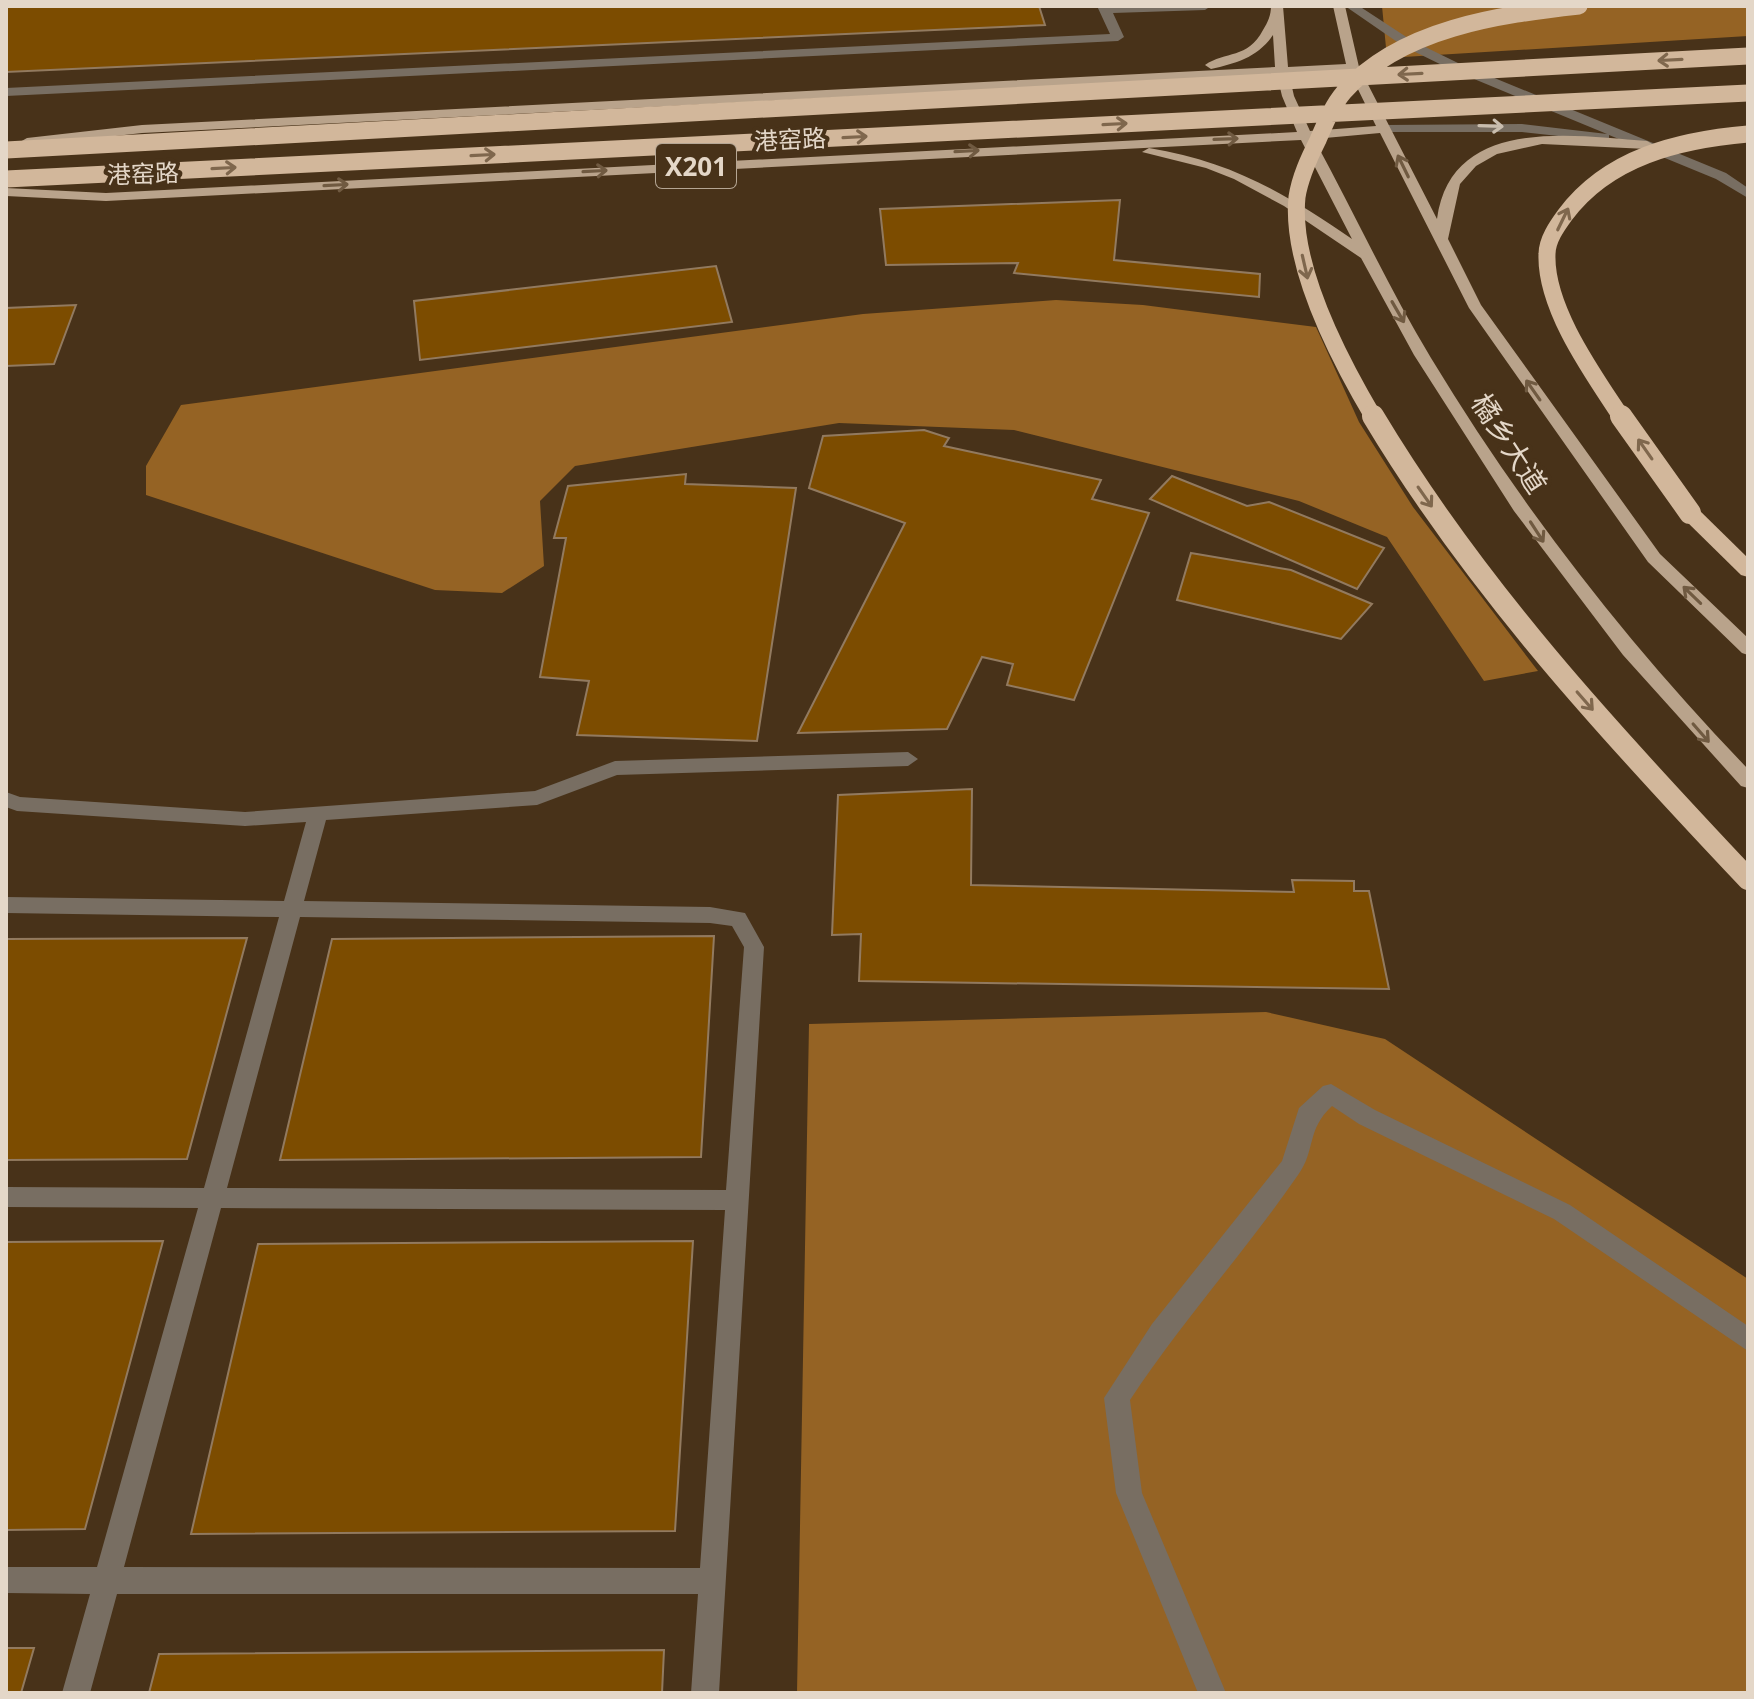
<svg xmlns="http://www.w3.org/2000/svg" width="1754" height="1699" viewBox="0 0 1754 1699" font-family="'Noto Sans','Noto Sans SC',sans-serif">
<rect width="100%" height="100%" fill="#483219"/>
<!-- forest -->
<path fill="#956324" d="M1382,6H1748V36L1387,58Z
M1056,300L1143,305L1316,327L1359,422L1413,507L1538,671L1484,681L1387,537L1299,501L1014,430L839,423L575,466L540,501L544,566L502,593L435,590L146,495V466L181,405L863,314Z
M1266,1012L1385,1039L1748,1279V1693H797L809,1024Z"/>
<!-- building -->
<path fill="#7c4c00" stroke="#927a5f" stroke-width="2" d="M6,6H1039L1045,25L6,72Z
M1120,200L1114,260L1260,274L1259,297L1014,273L1018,263L886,265L880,209Z
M716,266L732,322L420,360L414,301Z
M76,305L54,364L6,366V308Z
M924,430L949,438L944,446L1101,480L1092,499L1149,513L1074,700L1007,685L1013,664L982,657L947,729L798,733L905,523L809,488L823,436Z
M686,474L685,484L796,488L757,741L577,735L589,681L540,677L566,538H554L568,486Z
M1172,476L1247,506L1269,502L1384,548L1357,589L1150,499Z
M1191,553L1291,570L1372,604L1341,639L1177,600Z
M972,789L971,885L1294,892L1292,880L1354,881V891H1369L1389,989L859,981L861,934L832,935L838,795Z
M714,936L701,1157L280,1160L332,939Z
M247,938L187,1159L6,1160V939Z
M163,1241L85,1529L6,1530V1242Z
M693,1241L675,1531L191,1534L258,1244Z
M6,1648H34L21,1693H6Z
M664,1650L662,1693H149L159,1654Z"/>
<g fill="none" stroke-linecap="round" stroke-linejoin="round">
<!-- minor -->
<path fill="#786e62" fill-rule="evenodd" d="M1097,6H1211L1205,10L1113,13L1124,37L1118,41L6,96V88L1110,34Z
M1345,6H1359L1411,40L1458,63L1726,173L1748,188V198L1716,179L1609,135V140L1604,141L1522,132H1380V126L1385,125L1522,124L1607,134L1450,69L1403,46Z
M908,752L918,759L908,766L617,775L537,805L326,820L304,901L710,907L745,913L764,947L719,1693H691L698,1594H117L90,1693H62L90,1594L6,1593V1567H97L198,1208L6,1207V1187L204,1188L279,917L6,913V897L284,901L306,822L245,826L17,811L6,807V792L20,797L245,812L535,791L615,761ZM300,917L710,923L732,926L744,947L726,1190L227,1188ZM221,1208L725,1210L700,1568L124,1567Z
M1331,1084L1375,1110L1570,1205L1748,1326V1351L1554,1219L1359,1124L1332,1106C1306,1130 1316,1150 1298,1175C1245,1252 1182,1321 1130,1400L1142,1493L1226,1693H1198L1116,1493L1104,1398L1152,1324L1282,1161L1299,1108L1323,1086Z"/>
<!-- major -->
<path fill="#b9a38b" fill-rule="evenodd" d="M1271,6H1283L1288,67L1346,64L1333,6H1345L1359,67L1437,219C1451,116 1571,135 1647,141L1654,145L1647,149L1542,144L1497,154L1476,166L1460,184L1448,239L1481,305L1660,554L1748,638V655L1742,653L1648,562L1469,308L1380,133L1314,139C1354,212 1388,287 1431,358C1521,507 1627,643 1748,769V788L1741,786L1623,655L1514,511L1414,355L1361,258L1284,206L1234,179L1206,168L1142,152L1149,148C1230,161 1285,193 1352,239L1301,140L106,201L6,196V188L106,193L1297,132L1282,96L1277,75L142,133L27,146L20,142L27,138L142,125L1275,67L1273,35C1257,58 1236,63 1211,69L1205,65C1225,51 1248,59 1263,30C1268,22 1271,15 1271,6ZM1349,71L1376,126L1310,131L1294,96L1289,74Z"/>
<!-- highway -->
<path fill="#d2b79b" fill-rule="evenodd" d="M1690,507L1697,508L1748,558V577L1741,575L1683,518L1680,513L1683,508Z"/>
<!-- highway-bridge-far1 -->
<path stroke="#d2b79b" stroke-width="17" d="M6,150L1748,56
M6,179L1748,93
M1374,418C1339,359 1290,266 1297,197C1300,177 1309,158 1318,140C1325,124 1332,106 1344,92C1401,28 1499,15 1579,6
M1622,418C1593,374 1545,308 1547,254C1547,240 1557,226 1565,215C1608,157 1679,140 1748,134"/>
<!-- highway-bridge -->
<path stroke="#d2b79b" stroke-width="22" d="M1373,416C1476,588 1611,734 1748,879
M1621,416L1690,513"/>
</g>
<!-- one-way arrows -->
<defs><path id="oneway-shaft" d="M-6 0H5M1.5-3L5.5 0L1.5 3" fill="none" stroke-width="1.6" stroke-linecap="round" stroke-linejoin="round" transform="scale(2)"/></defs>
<g stroke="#7f674d">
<use href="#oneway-shaft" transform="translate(1670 60) rotate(177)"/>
<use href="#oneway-shaft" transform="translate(1410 74) rotate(177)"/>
<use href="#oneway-shaft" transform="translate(1115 124) rotate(-3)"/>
<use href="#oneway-shaft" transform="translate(855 137) rotate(-3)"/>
<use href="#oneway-shaft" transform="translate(483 155) rotate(-3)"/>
<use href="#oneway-shaft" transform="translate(224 168) rotate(-3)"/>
<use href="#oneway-shaft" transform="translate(1563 219) rotate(-64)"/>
<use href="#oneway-shaft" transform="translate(1305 267) rotate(77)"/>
<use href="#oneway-shaft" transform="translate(1645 449) rotate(-125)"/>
<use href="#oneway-shaft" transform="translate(1425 497) rotate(55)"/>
<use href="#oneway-shaft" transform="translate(1585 701) rotate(49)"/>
</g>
<use stroke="#c9bdae" href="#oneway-shaft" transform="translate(1491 126) rotate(2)"/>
<g stroke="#705a41">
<use href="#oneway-shaft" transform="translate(1226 139) rotate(-2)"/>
<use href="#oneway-shaft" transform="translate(967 151) rotate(-3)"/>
<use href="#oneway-shaft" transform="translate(1403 166) rotate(-116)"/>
<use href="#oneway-shaft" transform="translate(595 171) rotate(-3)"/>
<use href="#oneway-shaft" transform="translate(336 185) rotate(-3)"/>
<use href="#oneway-shaft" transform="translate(1398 312) rotate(60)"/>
<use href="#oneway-shaft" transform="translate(1533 390) rotate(-125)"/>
<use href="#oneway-shaft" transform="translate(1537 532) rotate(57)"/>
<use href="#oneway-shaft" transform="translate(1692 595) rotate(-136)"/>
<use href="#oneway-shaft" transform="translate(1701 733) rotate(49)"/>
</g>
<g text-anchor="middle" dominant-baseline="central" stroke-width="8" stroke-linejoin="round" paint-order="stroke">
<!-- far-street labels -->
<g font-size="24" fill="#e4d7c8" stroke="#483219">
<text transform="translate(790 139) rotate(-3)">港窑路</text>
<text transform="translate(143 173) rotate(-2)">港窑路</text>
</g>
<!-- shield labels -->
<rect fill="#483219" stroke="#b5a694" stroke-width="2" x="656" y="144" width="80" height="44" rx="6"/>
<g font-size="26" font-weight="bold" fill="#e4d7c8">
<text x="696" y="166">X201</text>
</g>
<!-- street labels -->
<g font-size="28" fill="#e4d7c8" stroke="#483219">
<text transform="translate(1510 443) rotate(57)">橘乡大道</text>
</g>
</g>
<!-- border -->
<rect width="1754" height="1699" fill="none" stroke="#e4d7c8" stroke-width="16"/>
</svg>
